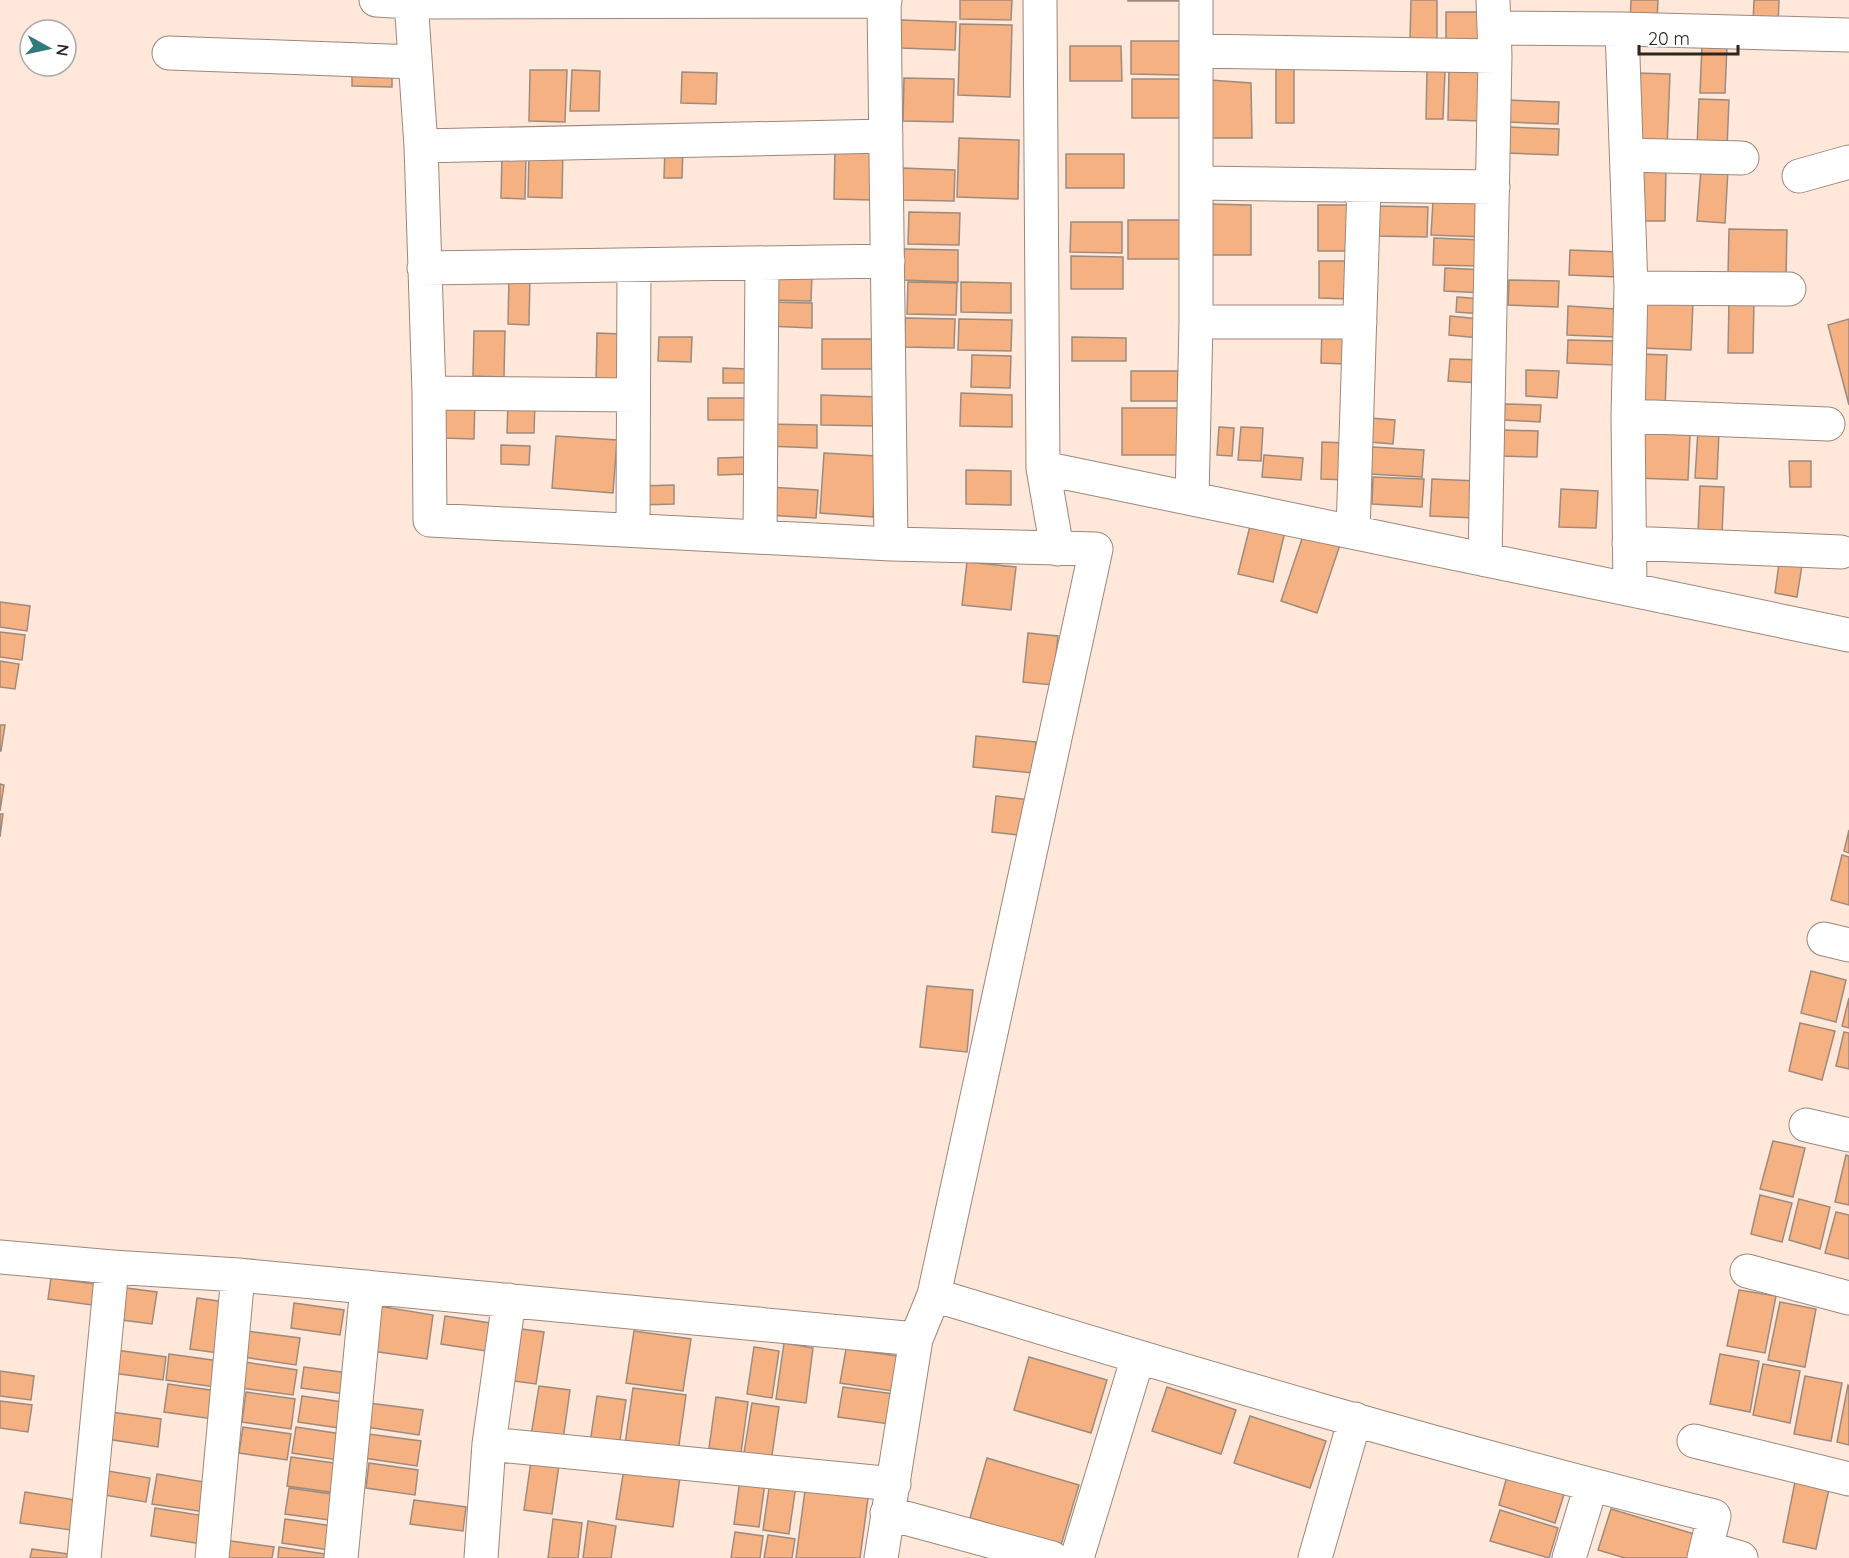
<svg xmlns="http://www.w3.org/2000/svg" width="1849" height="1558" viewBox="0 0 1849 1558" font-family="Quicksand,sans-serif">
<rect width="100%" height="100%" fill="#ffe8d9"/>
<!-- building -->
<path fill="#f5b181" stroke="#9f8b7d" stroke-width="1.5" d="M960,0H1012L1011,20L960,19Z
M1128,0H1180V1H1128Z
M1411,0H1437V39H1410Z
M1631,0H1658L1657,22L1630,21Z
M1754,0H1779L1778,25L1753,24Z
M1446,12H1484L1483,45H1446Z
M901,20L956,22L955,50L901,48Z
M960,24L1012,25L1010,97L958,95Z
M1131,41H1181L1180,75L1131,74Z
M1702,44L1727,45L1725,93H1700Z
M1070,46H1121L1122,81H1070Z
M352,64L392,65V87L352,86Z
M1276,66H1294V123H1276Z
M1449,68L1485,69L1484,121L1448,120Z
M530,70H567L565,122L529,121Z
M572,70L600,71L599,111H570Z
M1427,71H1445L1443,119H1426Z
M682,72L717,73L716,104L681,103Z
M1636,73L1670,74L1667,148L1633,147Z
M904,78L954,79L953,122L903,121Z
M1132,79H1182L1181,118H1132Z
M1210,80L1251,83L1252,138H1206Z
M1699,99L1729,100L1727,148L1697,147Z
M1508,100L1559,102L1558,124L1507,122Z
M1508,127L1559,129L1558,155L1506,153Z
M959,138L1019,140L1018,199L957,197Z
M835,146L872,147L870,200L834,199Z
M665,147L683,148L682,178H664Z
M529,149L563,150L562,198L528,197Z
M1066,154H1124V188H1066Z
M502,155L526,156L525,199L501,198Z
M1636,165L1666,166L1665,221H1635Z
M902,168L955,170L954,201L901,200Z
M1701,168L1728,170L1725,223L1697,221Z
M1433,201L1485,203L1484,237L1431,235Z
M1208,204L1251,205V255H1207Z
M1318,205H1358L1357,251H1318Z
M1376,206L1428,207L1427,237L1375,236Z
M909,212L960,213L959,245L908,244Z
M1128,220H1184V259H1128Z
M1071,222H1122V253L1070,252Z
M1729,229L1787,230L1786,277L1728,276Z
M1434,238L1482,240L1481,266L1433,265Z
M904,249L958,250V282L903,280Z
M1570,250L1620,252L1618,277L1569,275Z
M1071,256L1123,257V289H1071Z
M1319,261H1350V299L1319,298Z
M1445,268L1485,270L1484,293L1444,291Z
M770,273L812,274L811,301L769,300Z
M509,276H530L529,325L508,324Z
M1509,280L1559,281L1558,307L1508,305Z
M908,282L957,283L956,315L907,314Z
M961,282L1011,283V313L961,312Z
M1457,297L1484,299L1483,314L1456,312Z
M1729,300H1754L1753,353H1728Z
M1641,301L1693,302L1691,350L1641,348Z
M769,302L812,303V328L768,326Z
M1568,306L1617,309L1616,337L1567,335Z
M1450,316L1480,319L1479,338L1449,335Z
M905,318L955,319L954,348L904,347Z
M959,319L1012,320L1011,351L958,350Z
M1849,319V405L1828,325Z
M1322,327L1348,328L1346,364L1321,363Z
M474,331H505L504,377L473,376Z
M597,333L621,334L620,384L596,383Z
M659,337H692L691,362L658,361Z
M1072,337L1126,338V361H1072Z
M822,339H872L873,369H822Z
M1568,340L1616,341L1615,365L1567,363Z
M1640,354L1667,355L1665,410L1637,408Z
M972,355L1011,356L1010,388L971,387Z
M1450,359L1481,360L1480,383L1448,381Z
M723,368L748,369V383H723Z
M1526,370L1559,371L1557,398L1526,396Z
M1131,371H1178V401H1131Z
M961,393L1012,395V427L960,426Z
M821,395L879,397L878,426L821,425Z
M443,398L475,399L474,439L442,438Z
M708,398H747V420H708Z
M508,401H535L534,433H507Z
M1505,404L1541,405L1540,422L1504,420Z
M1122,408H1180V455H1122Z
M1370,418L1395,420L1393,444L1369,442Z
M766,424L817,425V448L766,446Z
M1219,427L1234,428L1232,456L1217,455Z
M1241,427L1263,428L1261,461L1238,460Z
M1504,430L1538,431L1537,457L1502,456Z
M1698,430L1719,431L1717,479L1695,478Z
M1638,433L1690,435L1688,480L1636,478Z
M556,436L617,440L613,493L552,488Z
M1322,442L1348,443L1347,480L1321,479Z
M501,445L530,446L529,465L501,464Z
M1372,447L1424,450L1422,477L1370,474Z
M824,453L877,456L873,517L820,513Z
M1264,455L1303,458L1301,480L1262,477Z
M749,457V474L718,475V458Z
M1789,461H1811V487H1790Z
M966,470L1011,471V505L966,504Z
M1373,477L1424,479L1422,507L1372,504Z
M1432,479L1477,481L1475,518L1430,516Z
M674,485V504L639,505V486Z
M1700,486L1724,487L1722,535L1698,534Z
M768,487L818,490L816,518L766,515Z
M1561,489L1598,491L1596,528L1559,527Z
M1253,514L1287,523L1273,582L1238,574Z
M1305,530L1341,542L1317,613L1281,601Z
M1780,556L1803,559L1797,597L1775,593Z
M967,562L1016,567L1011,610L962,605Z
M0,602L30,606L27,631L0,627Z
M0,632L25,635L22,660L0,657Z
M1028,633L1058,636L1053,685L1023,682Z
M0,661L19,664L15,689L0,687Z
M0,725H5L1,751H0Z
M976,736L1036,742L1033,773L973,767Z
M0,784L4,785L0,811Z
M996,796L1030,800L1026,836L992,832Z
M0,814H3L0,837Z
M1849,830V853L1844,851Z
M1842,855L1849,857V905L1831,900Z
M1811,971L1846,980L1836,1022L1801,1013Z
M927,986L973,990L967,1052L920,1047Z
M1849,998V1028L1842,1026Z
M1800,1023L1835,1031L1822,1080L1789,1071Z
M1844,1032L1849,1033V1069L1836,1066Z
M1773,1141L1805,1148L1793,1197L1760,1189Z
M1846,1155L1849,1156V1205L1835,1202Z
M1760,1195L1792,1203L1782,1242L1751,1234Z
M1799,1199L1830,1207L1820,1249L1789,1240Z
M1836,1212L1849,1215V1259L1825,1253Z
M51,1278L95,1284L92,1305L48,1299Z
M119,1287L157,1292L152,1324L114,1319Z
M1739,1290L1776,1296L1765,1353L1727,1346Z
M197,1298L225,1302L218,1353L190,1349Z
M1780,1302L1816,1309L1805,1367L1768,1360Z
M294,1303L344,1310L340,1335L291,1328Z
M378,1306L433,1315L427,1359L372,1351Z
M445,1316L490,1323L486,1351L441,1344Z
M514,1328L544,1332L536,1384L507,1380Z
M247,1331L300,1338L296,1365L243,1357Z
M634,1331L691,1339L683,1391L626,1383Z
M784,1343L813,1348L806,1403L776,1399Z
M754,1347L779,1351L772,1398L747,1394Z
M846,1349L898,1356L893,1391L840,1383Z
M116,1350L166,1357L163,1380L113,1373Z
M169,1354L219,1361L215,1387L166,1380Z
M1720,1354L1759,1361L1750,1412L1710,1404Z
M1029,1357L1107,1380L1091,1433L1014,1410Z
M245,1362L297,1370L293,1395L241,1388Z
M1763,1364L1800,1371L1790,1423L1753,1415Z
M304,1367L348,1373L345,1394L301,1388Z
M0,1371L34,1376L31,1400L0,1396Z
M1805,1376L1842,1383L1831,1441L1794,1434Z
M168,1384L217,1391L213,1419L164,1412Z
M1848,1385L1849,1386V1445L1837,1442Z
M539,1386L570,1390L562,1447L530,1442Z
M843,1387L894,1394L890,1424L838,1417Z
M1167,1387L1236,1410L1221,1454L1152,1431Z
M633,1388L686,1395L678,1452L625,1444Z
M246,1392L295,1399L291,1429L242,1422Z
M302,1396L349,1403L346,1429L298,1422Z
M597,1396L626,1400L619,1447L590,1443Z
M716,1397L748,1402L741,1453L709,1448Z
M0,1401L32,1405L28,1432L0,1428Z
M369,1403L423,1410L419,1435L366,1427Z
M752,1403L779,1407L770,1469L742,1465Z
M111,1412L161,1419L158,1447L107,1439Z
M1250,1416L1326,1441L1310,1488L1234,1463Z
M243,1427L291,1434L287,1460L239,1453Z
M296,1427L341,1434L338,1460L292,1453Z
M368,1434L421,1441L417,1466L364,1458Z
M291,1457L341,1464L337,1493L287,1486Z
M987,1458L1079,1485L1061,1545L970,1518Z
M531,1461L559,1465L552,1514L524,1510Z
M625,1462L681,1470L673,1527L616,1519Z
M369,1463L418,1470L415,1495L366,1488Z
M102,1470L150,1478L146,1502L98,1494Z
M741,1472L766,1475L759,1527L734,1524Z
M1508,1473L1565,1491L1555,1523L1499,1505Z
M157,1474L210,1483L205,1512L152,1504Z
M771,1474L797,1478L789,1534L763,1530Z
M1795,1482L1829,1489L1816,1549L1783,1542Z
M806,1483L869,1491L860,1558H796Z
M289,1488L332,1494L329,1520L285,1514Z
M25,1492L76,1500L71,1530L20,1523Z
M414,1500L466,1507L463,1531L410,1524Z
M155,1508L205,1516L201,1544L151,1536Z
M1611,1509L1701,1536L1695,1558H1625L1598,1550Z
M1500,1510L1558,1528L1549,1558L1490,1541Z
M285,1519L332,1526L329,1550L282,1543Z
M553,1519L582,1523L578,1558H548Z
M588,1521L616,1526L611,1558H583Z
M735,1532L763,1536L760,1558H731Z
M768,1535L795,1539L792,1558H764Z
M224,1540L274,1547L272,1558H221Z
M279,1547L331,1555V1558H278Z
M32,1549L68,1554L67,1558H30Z"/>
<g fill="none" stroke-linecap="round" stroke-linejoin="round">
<!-- minor casing -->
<g stroke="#9c877a" stroke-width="35">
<path id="minor" d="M376,0L411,2L885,1
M411,0L421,146L429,393L430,520L891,544L1096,549L934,1295L916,1339L881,1558
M884,0L891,544
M1040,0L1043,468L1057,549
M1494,28L1622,29L1849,35
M1622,29L1631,288L1628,416L1630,589
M1196,51L1495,56
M169,53L415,62
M421,146L886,136
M1627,155L1742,158
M1799,176L1849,162
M1196,183L1493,187
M424,268L888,261
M1631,288L1789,289
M1196,322H1360
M429,393L633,395
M1628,416L1828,424
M1043,468L1849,635
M1192,499L1196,322V0
M633,530L634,265
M1353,532L1364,186
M760,537L762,263
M1629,543L1841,552
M1485,560L1495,56L1493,0
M1824,939L1849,945
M1806,1125L1849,1135
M0,1257L112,1267L238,1275L916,1339
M1747,1271L1849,1298
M934,1295C1193,1374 1452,1451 1714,1516L1704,1558
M1694,1441L1849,1479
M489,1444L894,1484
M887,1513L1052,1558
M1707,1548L1741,1558
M84,1558L112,1267
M212,1558L238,1275
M341,1558L367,1287
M481,1558L489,1444L509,1300
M1077,1558L1138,1357
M1315,1558L1355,1419
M1569,1558L1591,1486"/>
</g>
<!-- minor -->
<use href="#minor" stroke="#fff" stroke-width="33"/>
</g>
<!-- north arrow -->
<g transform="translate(48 48) rotate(98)"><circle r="28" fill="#ffffff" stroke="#aba8a5" stroke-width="1.5"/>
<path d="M0-4.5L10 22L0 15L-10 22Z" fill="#327b7c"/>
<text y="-9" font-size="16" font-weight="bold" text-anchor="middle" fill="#2d251f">N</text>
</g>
<!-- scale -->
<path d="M1639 45v9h99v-9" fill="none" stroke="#2d251f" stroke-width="3"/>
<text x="1648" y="45" font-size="18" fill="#2d251f" stroke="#ffffff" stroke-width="4.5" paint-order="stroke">20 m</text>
</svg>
